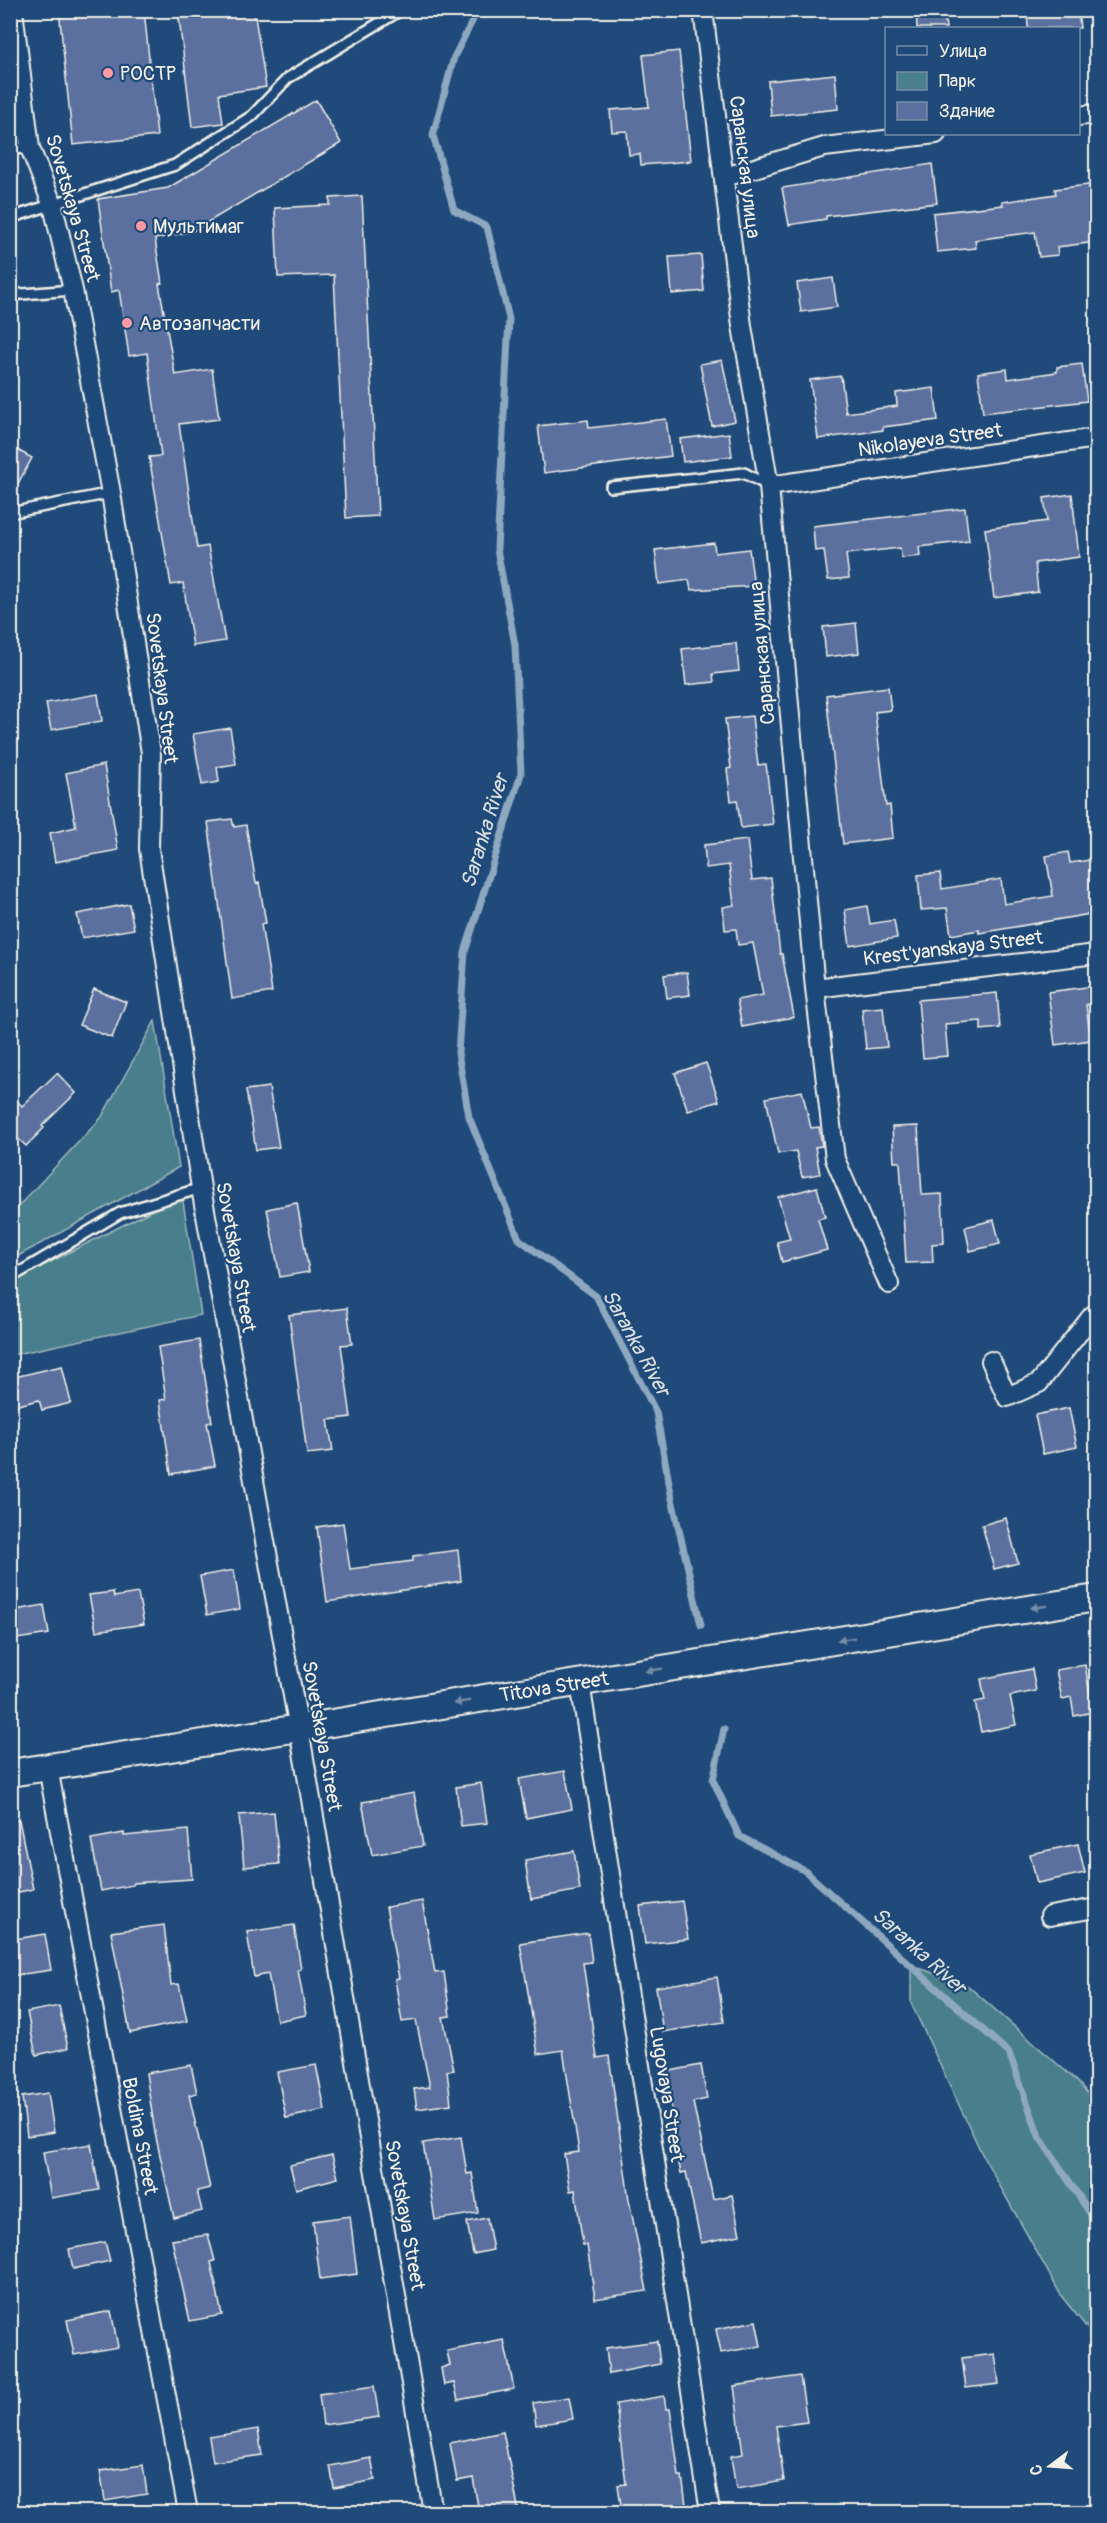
<svg xmlns="http://www.w3.org/2000/svg" width="1107" height="2523" viewBox="0 0 1107 2523" font-family="Pangolin,sans-serif">
<rect width="100%" height="100%" fill="#1f4a7a"/>
<filter id="ink" filterUnits="userSpaceOnUse"><feTurbulence type="fractalNoise" baseFrequency=".0167" numOctaves="2"/><feDisplacementMap in="SourceGraphic" scale="12" xChannelSelector="R" yChannelSelector="G"/><feConvolveMatrix kernelMatrix="1 2 1 2 8 2 1 2 1" color-interpolation-filters="sRGB"/></filter>
<g filter="url(#ink)">
<!-- built -->
<path fill="#355887" d="M10,157L20,248L11,249H10Z"/>
<!-- green -->
<path fill="#4a7f8c" stroke="#9fb8ba" stroke-width="1.5" d="M155,1021L179,1167L11,1260V1214L101,1118Z
M182,1195L201,1315L11,1355V1282Z
M911,1965L968,1986L1077,2081L1096,2103V2339L1062,2297L982,2154L911,2003Z"/>
<g fill="none" stroke-linecap="round" stroke-linejoin="round">
<!-- stream -->
<path stroke="#8ea8c0" stroke-width="7" d="M478,10L454,57L433,135L454,210L487,227L509,319L497,549L515,645L521,774L465,952L458,1053L469,1117L519,1239L596,1296L656,1412L672,1499L701,1625
M724,1729L713,1780L739,1836L805,1871L1009,2053L1039,2136L1096,2222"/>
</g>
<!-- building -->
<path fill="#5b70a0" stroke="#f4f1e8" stroke-width="1.5" d="M59,10H144L157,136L73,145Z
M178,10H254L266,87L219,94L223,123L192,127Z
M916,10H944L946,28H917Z
M1027,10H1078L1080,28H1028Z
M679,51L691,161L641,165L640,154L629,155L627,131L612,132L610,110L649,107L643,55Z
M835,74L838,109L771,116L768,81Z
M316,100L341,143L193,231L155,239L162,283L159,284L175,375L212,369L219,419L179,424L197,548L208,546L225,641L193,646L183,583L171,585L155,491L149,457L161,456L147,353L129,356L119,290L111,292L98,199L168,188Z
M932,164L937,203L826,216V219L789,225L782,188Z
M1096,184V242L1057,247L1058,255L1039,257L1035,232L975,240L976,248L937,252L933,213L1003,205L1002,202L1056,194L1055,189Z
M362,196L378,516L346,518L334,275L278,277L275,208L330,205V198Z
M701,255L704,291L672,294L669,257Z
M833,278L837,307L801,312L797,283Z
M722,360L735,421L712,426L700,364Z
M1082,364L1087,401L983,413L978,373L1007,369L1008,379L1057,372V367Z
M841,376L846,413L897,406L896,393L934,388L938,420L883,427V430L818,439L810,380Z
M666,419L671,456L544,473L538,426L588,420L589,428Z
M729,433L732,456L683,462L680,439Z
M10,446L32,458L10,498Z
M1072,494L1079,557L1035,563L1038,592L994,598L985,529L1047,521L1044,498Z
M965,508L969,541L919,547L920,556L902,558L900,548L846,554L849,578L828,580L824,550L815,551L813,526Z
M714,543L715,553L749,549L754,586L691,590L689,580L659,584L655,550Z
M856,623L859,653L826,657L823,627Z
M736,643L739,671L713,674L714,682L686,685L682,649Z
M888,687L891,710L875,712L886,806L890,805L893,838L843,844L826,695Z
M98,694L102,721L51,730L46,703Z
M752,716L758,765L766,764L773,824L741,828L737,800L731,801L727,769L731,768L725,719Z
M230,728L236,764L217,767L219,782L202,785L193,734Z
M104,765L118,850L55,862L50,833L76,827L66,773Z
M232,819L234,827L246,825L256,883L259,882L266,923L261,924L272,992L232,999L208,822Z
M747,840L752,880L771,878L780,954H782L794,1017L742,1027L737,1000L763,995L753,943L738,945L736,929L725,930L723,907L734,905L729,865L706,868L704,845Z
M1068,852L1070,863L1096,859V913L979,933V930L951,935L947,908L921,910L918,875L940,873L942,889L1001,879L1004,904L1053,896L1046,856Z
M129,904L134,929L82,938L77,914Z
M867,906L870,924L894,920L897,938L850,946L845,910Z
M687,972L690,995L667,998L664,975Z
M1094,986L1096,1004L1086,1005L1091,1040L1055,1045L1048,992Z
M94,989L126,1002L112,1038L79,1025Z
M997,993L1000,1028L981,1030V1021L945,1024L948,1056L923,1058L918,1000Z
M883,1007L887,1047L866,1049L862,1009Z
M706,1063L719,1101L688,1111L675,1073Z
M57,1073L76,1093L42,1126L44,1128L26,1146L10,1131V1094L22,1106Z
M269,1087L279,1147L256,1150L246,1090Z
M802,1091L811,1128L819,1127L822,1146L815,1147L820,1174L802,1177L796,1151L778,1154L766,1098Z
M918,1126L922,1195L942,1194L944,1243L932,1244L933,1262L906,1263L900,1162H894L892,1127Z
M817,1187L825,1217L818,1219L827,1250L782,1262L777,1242L790,1239L778,1197Z
M297,1203L309,1272L280,1277L267,1209Z
M994,1220L1000,1244L970,1251L965,1227Z
M347,1308L352,1344L341,1345L351,1417L328,1420L333,1451L307,1454L289,1315Z
M199,1340L212,1422L207,1423L215,1466L171,1474L160,1400L166,1399L158,1347Z
M62,1366L71,1403L42,1410L39,1400L10,1407V1378Z
M1069,1408L1077,1447L1043,1454L1035,1415Z
M1006,1518L1018,1563L994,1569L982,1525Z
M343,1523L350,1569L413,1561V1556L458,1550L461,1581L327,1602L317,1527Z
M234,1570L240,1609L207,1615L200,1576Z
M113,1592L114,1597L138,1593L144,1624L96,1631L89,1595Z
M44,1605L49,1634L10,1640V1611Z
M1085,1665L1093,1712L1074,1716L1071,1697L1062,1699L1056,1670Z
M1032,1669L1036,1691L1010,1696L1016,1725L981,1732L975,1702L985,1700L981,1679Z
M565,1771L572,1809L526,1818L519,1779Z
M481,1783L487,1823L461,1826L456,1787Z
M414,1793L423,1846L372,1855L362,1802Z
M274,1812L279,1864L244,1867L239,1815Z
M19,1820L33,1889L10,1894V1821Z
M188,1830L192,1879L133,1883V1885L101,1891L91,1839L124,1833V1836Z
M1078,1844L1085,1873L1037,1883L1030,1854Z
M574,1851L580,1890L531,1899L525,1860Z
M422,1901L435,1973L444,1972L450,2016L443,2017L454,2070L447,2071L451,2104L417,2109L414,2089L430,2087L416,2020L402,2022L395,1979L399,1978L386,1907Z
M682,1901L688,1939L645,1944L640,1906Z
M164,1925L171,1985L179,1984L187,2021L130,2033L111,1932Z
M294,1925L301,1969L298,1970L306,2015L277,2021L268,1974L254,1977L247,1932Z
M588,1933L592,1962L583,1963L597,2058L609,2056L629,2200L647,2291L595,2299L587,2245H583L575,2190L570,2191L564,2154L579,2152L563,2050L538,2054L520,1943Z
M45,1934L51,1970L10,1976V1940Z
M717,1977L724,2022L663,2032L656,1987Z
M59,2006L68,2048L36,2055L27,2012Z
M191,2065L197,2093L189,2095L210,2188L197,2191L202,2211L174,2218L155,2133L146,2073Z
M316,2065L325,2110L286,2118L277,2072Z
M701,2065L707,2099L693,2102L713,2199L732,2195L740,2235L701,2243L686,2172L681,2173L671,2127L675,2126L665,2072Z
M48,2093L54,2132L27,2136L22,2097Z
M461,2137L467,2174L472,2173L478,2213L435,2220L423,2143Z
M91,2144L99,2190L51,2198L43,2152Z
M332,2155L338,2178L296,2189L290,2165Z
M350,2216L357,2274L320,2279L313,2221Z
M487,2218L493,2250L473,2254L467,2222Z
M208,2235L215,2261L211,2262L222,2315L190,2321L172,2240Z
M105,2242L110,2261L73,2269L69,2249Z
M111,2311L118,2347L74,2355L67,2320Z
M756,2321L761,2346L721,2353L716,2329Z
M504,2340L514,2389L458,2400L454,2383L444,2385L441,2368L450,2365L447,2351Z
M657,2341L660,2364L609,2374L606,2348Z
M995,2354L999,2384L966,2388L962,2358Z
M800,2376L807,2422L776,2426L784,2481L736,2489L731,2456L743,2454L734,2386Z
M374,2386L379,2417L323,2425L319,2394Z
M664,2396L666,2409H670L679,2476H682L687,2512H622L618,2485L626,2484L616,2404Z
M569,2397L573,2419L536,2425L533,2403Z
M258,2429L262,2455L213,2462L209,2437Z
M503,2432L519,2512H479L473,2478L457,2481L450,2443Z
M371,2458L375,2480L334,2488L330,2466Z
M143,2465L147,2494L105,2501L100,2471Z"/>
<g fill="none" stroke-linecap="round" stroke-linejoin="round">
<!-- lane casing -->
<g stroke="#f4f1e8" stroke-width="14">
<path id="lane" d="M10,149L30,148
M10,218L175,165L252,116L288,78L401,10
M10,295L73,290
M611,487L744,473L769,486
M10,513L111,493
M10,1278L120,1213L201,1188"/>
</g>
<!-- street casing -->
<g stroke="#f4f1e8" stroke-width="22">
<path id="street" d="M13,10L30,148L53,206L73,290L111,493L151,753L149,849L201,1188L299,1729L433,2512
M703,10L742,326L769,486L815,988L835,1159L889,1284
M1078,116L1096,114
M725,177L824,147L936,134
M769,486L1096,438
M815,988L1096,954
M991,1361L1007,1397L1039,1383L1092,1316L1096,1313
M580,1683L710,2512
M48,1768L188,2512
M1050,1916L1096,1908"/>
</g>
<!-- secondary casing -->
<g stroke="#f4f1e8" stroke-width="30">
<path id="secondary" d="M10,1773L338,1722L1096,1598"/>
</g>
<!-- lane -->
<use href="#lane" stroke="#1f4a7a" stroke-width="9"/>
<!-- street -->
<use href="#street" stroke="#1f4a7a" stroke-width="18"/>
<!-- secondary -->
<use href="#secondary" stroke="#1f4a7a" stroke-width="26"/>
</g>
<!-- one-way arrows -->
<defs><path id="oneway-solid" d="M-6-.8H1V-3.2L6.5 0L1 3.2V.8H-6Z" transform="scale(1.5)"/></defs>
<g fill="#748da6">
<use href="#oneway-solid" transform="translate(1039 1607) rotate(171)"/>
<use href="#oneway-solid" transform="translate(846 1639) rotate(171)"/>
<use href="#oneway-solid" transform="translate(654 1670) rotate(171)"/>
<use href="#oneway-solid" transform="translate(462 1702) rotate(171)"/>
</g>
</g>
<!-- markers -->
<g fill="#ff9aa2" stroke="#1f4a7a" stroke-width="2">
<circle cx="108" cy="73" r="6"/>
<circle cx="141" cy="226" r="6"/>
<circle cx="127" cy="323" r="6"/>
</g>
<g text-anchor="middle" dominant-baseline="central" stroke-width="4.5" stroke-linejoin="round" paint-order="stroke">
<!-- poi labels -->
<g font-size="20" fill="#f4f1e8" stroke="#1f4a7a" text-anchor="start">
<text x="120" y="73">РОСТР</text>
<text x="153" y="226">Мультимаг</text>
<text x="139" y="323">Автозапчасти</text>
</g>
<!-- street labels -->
<g font-size="20" fill="#f4f1e8" stroke="#1f4a7a">
<text transform="translate(745 167) rotate(83)">Саранская улица</text>
<text transform="translate(73 208) rotate(74)">Sovetskaya Street</text>
<text transform="translate(930 440) rotate(-8)">Nikolayeva Street</text>
<text transform="translate(762 653) rotate(-95)">Саранская улица</text>
<text transform="translate(162 688) rotate(83)">Sovetskaya Street</text>
<text transform="translate(953 948) rotate(-7)">Krest'yanskaya Street</text>
<text transform="translate(236 1257) rotate(80)">Sovetskaya Street</text>
<text transform="translate(554 1687) rotate(-9)">Titova Street</text>
<text transform="translate(322 1736) rotate(80)">Sovetskaya Street</text>
<text transform="translate(667 2094) rotate(81)">Lugovaya Street</text>
<text transform="translate(140 2136) rotate(79)">Boldina Street</text>
<text transform="translate(405 2215) rotate(80)">Sovetskaya Street</text>
</g>
<!-- water labels -->
<g font-size="21" font-style="italic" fill="#dadfde" stroke="#1f4a7a">
<text transform="translate(485 831) rotate(-73)">Saranka River</text>
<text transform="translate(636 1343) rotate(61)">Saranka River</text>
<text transform="translate(919 1951) rotate(42)">Saranka River</text>
</g>
</g>
<!-- margin -->
<rect width="1107" height="2523" fill="none" stroke="#1f4a7a" stroke-width="36"/>
<rect x="18" y="18" width="1071" height="2487" fill="none" stroke="#f4f1e8" stroke-width="2" filter="url(#ink)"/>
<!-- legend -->
<rect x="885" y="27" width="195" height="108" fill="#1f4a7a" stroke="#748da6" stroke-width="1.5"/>
<rect x="897" y="46" width="30" height="9" fill="#1f4a7a" stroke="#748da6" stroke-width="1.5"/>
<text x="939" y="57" font-size="18" fill="#f4f1e8">Улица</text>
<rect x="897" y="72" width="30" height="18" fill="#4a7f8c" stroke="#748da6" stroke-width="1.5"/>
<text x="939" y="87" font-size="18" fill="#f4f1e8">Парк</text>
<rect x="897" y="102" width="30" height="18" fill="#5b70a0" stroke="#748da6" stroke-width="1.5"/>
<text x="939" y="117" font-size="18" fill="#f4f1e8">Здание</text>
<!-- north arrow -->
<g transform="translate(1050 2466) rotate(254)" stroke="#1f4a7a" stroke-width="4.5" paint-order="stroke">
<path d="M0-4.5L10 22L0 15L-10 22Z" fill="#f4f1e8"/>
<text y="-9" font-size="16" font-weight="bold" text-anchor="middle" fill="#f4f1e8">С</text>
</g>
</svg>
